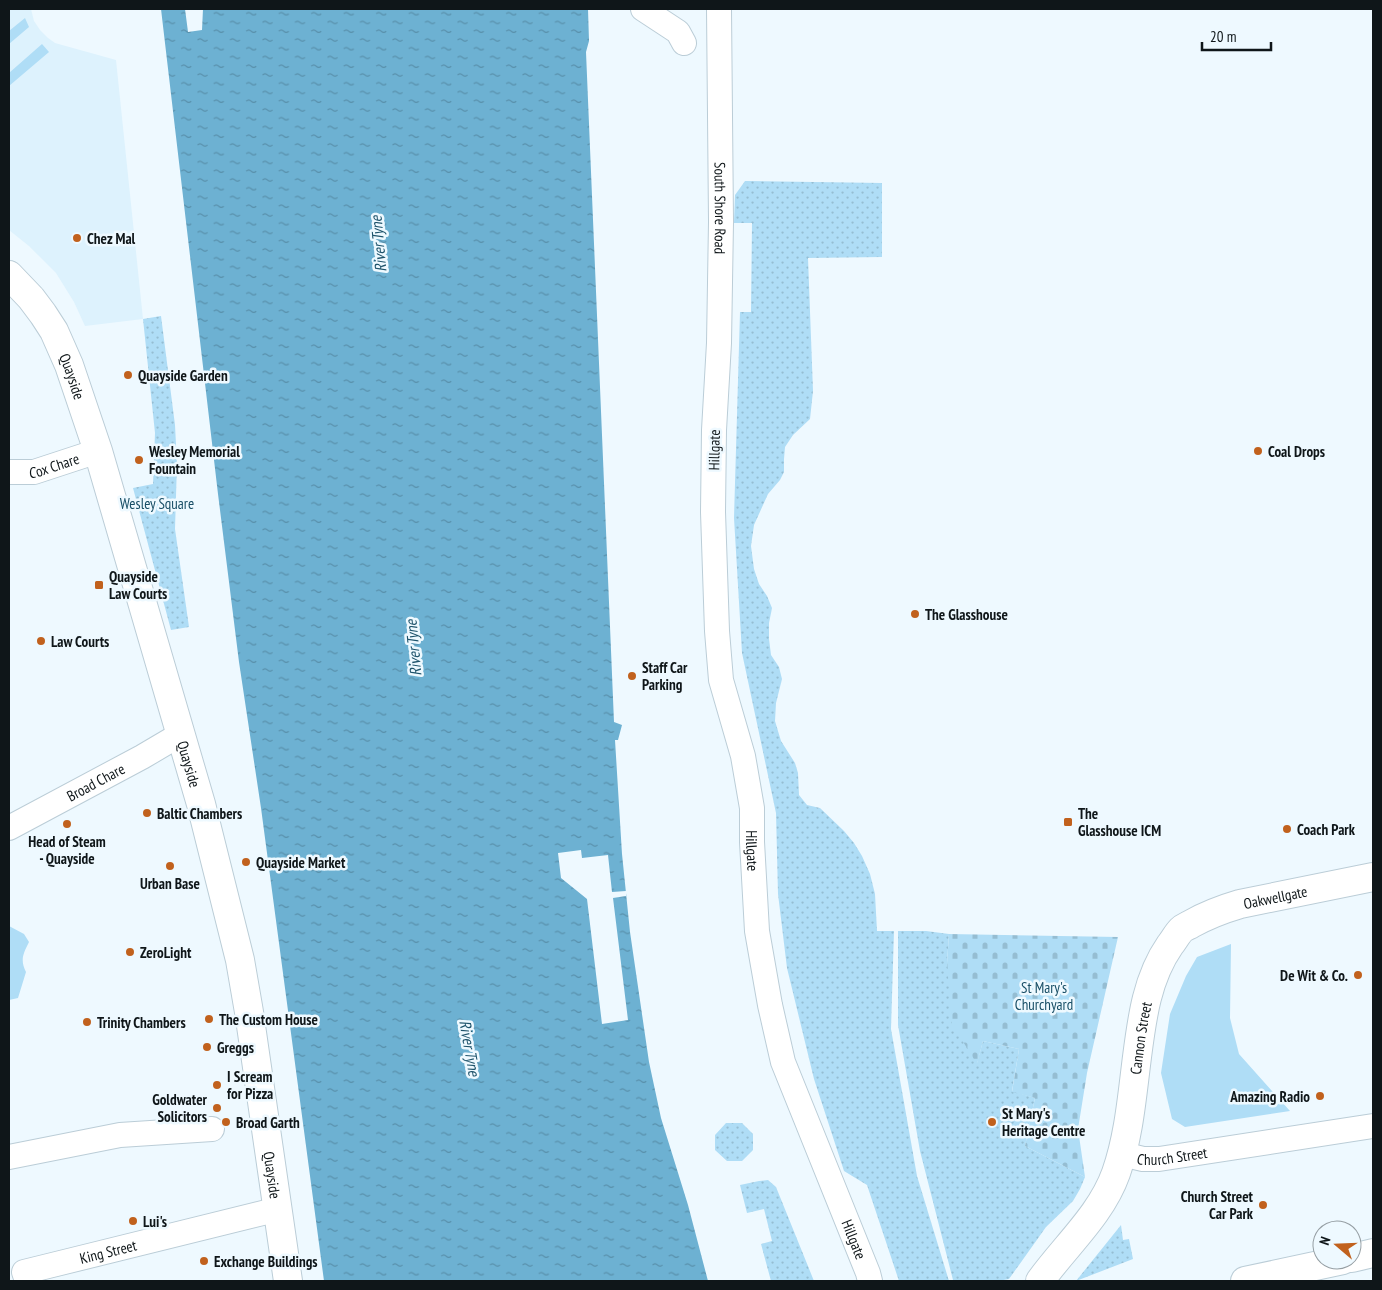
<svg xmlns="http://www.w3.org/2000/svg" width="1382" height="1290" viewBox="0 0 1382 1290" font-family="'PT Sans Narrow',sans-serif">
<defs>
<pattern id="grass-dots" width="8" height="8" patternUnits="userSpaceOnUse" patternTransform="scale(1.25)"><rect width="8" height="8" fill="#afddf6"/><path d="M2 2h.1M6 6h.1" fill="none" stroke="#95bdd2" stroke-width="1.8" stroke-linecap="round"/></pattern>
<pattern id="cemetery-stones" width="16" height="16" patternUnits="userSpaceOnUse" patternTransform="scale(1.25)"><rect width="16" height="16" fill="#afddf6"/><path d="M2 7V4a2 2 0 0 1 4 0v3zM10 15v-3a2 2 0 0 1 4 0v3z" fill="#95bdd2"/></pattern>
<pattern id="water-ripples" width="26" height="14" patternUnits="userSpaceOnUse" patternTransform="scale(1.25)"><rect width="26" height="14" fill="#6db1d2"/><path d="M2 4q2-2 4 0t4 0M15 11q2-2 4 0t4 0" fill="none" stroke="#588faa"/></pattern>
</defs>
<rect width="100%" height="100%" fill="#eef9ff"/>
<!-- built -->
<path fill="#ddf2fd" d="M9,9H31L34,21L40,30L48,38L55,43L116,60L143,319L85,326L74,302L56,273L29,246L9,230Z"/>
<!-- grass -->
<path fill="url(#grass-dots)" d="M745,181L882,183V257L808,258L813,391L810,419L793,435L785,447L784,459V472L780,480L768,494L754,525L751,546L754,569L759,584L767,596L772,608L769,623V639L771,655L779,667L782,679L776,703L775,721L781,741L795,763L798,773L799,795L807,805L820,808L844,831L854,843L862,856L870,874L875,894L877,931H894L891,1029L917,1176L949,1281H899L867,1185L844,1171L814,1079L787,968L778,894L776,813L742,653L734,518L740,312H751L752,223H734L735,195Z
M161,316L175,425L177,464L175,529L189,627L171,630L133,488L153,484L155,433L143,319Z
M898,931H926L949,934L947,963L977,1063L983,1041L1019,1049L1012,1091L1035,1098L1025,1146L1085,1177L1080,1189L1073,1201L1046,1227L1009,1279L998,1281H954L953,1280L920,1151L898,1025Z
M726,1123H742L753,1134V1150L742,1161H727L715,1150V1135Z
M768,1180L776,1187L814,1281H771L761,1244L772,1241L764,1209L747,1213L740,1185L759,1181Z
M1121,1225L1123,1240L1129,1239L1133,1259L1076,1281Z"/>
<!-- cemetery -->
<path fill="url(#cemetery-stones)" d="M949,934L1118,937L1087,1073L1078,1129L1085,1177L1025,1146L1035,1098L1012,1092L1019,1049L983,1041L977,1064L952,1024L947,963Z"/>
<!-- garden -->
<path fill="#afddf6" d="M25,18L29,27L9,44V31Z
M42,44L49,52L9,86V73Z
M9,926L24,934L29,942C23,954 20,960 26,972L18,998L9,1000Z
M1231,944L1230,1018L1239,1054L1290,1111L1185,1127L1172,1119L1161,1073L1170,1014L1186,976L1197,957Z"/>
<!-- water -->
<path fill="url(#water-ripples)" d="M161,9H588L589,41L586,52L614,722L622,725L618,740H615L622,854L630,932L649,1062L661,1118L688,1205L708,1281H324L261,808L239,662L218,494Z"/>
<!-- pier -->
<path fill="#eef9ff" d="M185,9H203L202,30L188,32Z
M581,850L582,858L608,855L612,892L626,891V896L613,898L628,1020L602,1024L587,899L561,878L558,853Z"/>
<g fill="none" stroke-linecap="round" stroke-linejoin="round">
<!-- street casing -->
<g stroke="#bbcdd7" stroke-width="26">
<g id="street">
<path d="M643,9L678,32L684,43"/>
<path id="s1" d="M719,9L721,222L719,343L714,430L713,512L717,631L721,680L743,756L752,808V842L757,931L770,1005L783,1062L868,1273L870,1281"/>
<path id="s2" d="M9,472H34L98,451"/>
<path id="s3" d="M9,828L142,757L181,734"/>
<path id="s4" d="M1122,1154L1143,1159H1159L1373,1126"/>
<path d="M9,1157L120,1135L212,1129"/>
<path id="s5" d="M27,1281L24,1272L279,1209"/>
</g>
</g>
<!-- secondary casing -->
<g stroke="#bbcdd7" stroke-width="30">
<g id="secondary">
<path id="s6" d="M9,275L31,298L43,314L54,331L69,365L98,451L201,804L240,960L249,1012L288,1281"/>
<path id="s7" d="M1040,1281C1066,1245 1101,1215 1116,1173C1129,1136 1132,1096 1137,1057C1142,1018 1147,978 1170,945C1174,940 1177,934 1181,930C1184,927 1188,926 1191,924C1207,915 1223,909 1240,904L1373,877"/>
</g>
</g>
<!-- highway casing -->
<g stroke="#bbcdd7" stroke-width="30">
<path id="highway" d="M1352,1258L1373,1253
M1245,1281L1343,1260"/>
</g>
<!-- street -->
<use href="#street" stroke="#fff" stroke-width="24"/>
<!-- secondary -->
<use href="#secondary" stroke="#fff" stroke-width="28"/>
<!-- highway -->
<use href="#highway" stroke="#fff" stroke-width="28"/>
</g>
<!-- markers -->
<g fill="#c1611d" stroke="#eef9ff" stroke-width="2">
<circle cx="77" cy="238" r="5"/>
<circle cx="128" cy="375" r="5"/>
<circle cx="1258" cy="451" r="5"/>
<circle cx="139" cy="460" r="5"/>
<rect x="94" y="580" width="10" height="10" rx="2.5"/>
<circle cx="915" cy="614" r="5"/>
<circle cx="41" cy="641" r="5"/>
<circle cx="632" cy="676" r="5"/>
<circle cx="147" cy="813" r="5"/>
<rect x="1063" y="817" width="10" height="10" rx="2.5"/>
<circle cx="67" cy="824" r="5"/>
<circle cx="1287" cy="829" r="5"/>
<circle cx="246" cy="862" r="5"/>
<circle cx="170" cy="866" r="5"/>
<circle cx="130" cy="952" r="5"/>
<circle cx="1358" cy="975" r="5"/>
<circle cx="209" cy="1019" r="5"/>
<circle cx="87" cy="1022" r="5"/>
<circle cx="207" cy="1047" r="5"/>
<circle cx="217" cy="1085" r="5"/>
<circle cx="1320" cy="1096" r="5"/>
<circle cx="217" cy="1108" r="5"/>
<circle cx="226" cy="1122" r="5"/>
<circle cx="992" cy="1122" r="5"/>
<circle cx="1263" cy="1205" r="5"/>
<circle cx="133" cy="1221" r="5"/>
<circle cx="204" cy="1261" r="5"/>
</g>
<g text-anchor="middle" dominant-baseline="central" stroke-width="5" stroke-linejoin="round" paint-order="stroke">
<!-- street labels -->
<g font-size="15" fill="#0f1619" stroke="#eef9ff">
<text stroke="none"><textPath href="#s1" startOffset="199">South Shore Road</textPath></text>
<text stroke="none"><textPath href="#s6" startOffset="121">Quayside</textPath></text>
<text transform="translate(714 450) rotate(-89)">Hillgate</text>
<text stroke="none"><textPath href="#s2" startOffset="46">Cox Chare</textPath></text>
<text stroke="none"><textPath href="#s6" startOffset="526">Quayside</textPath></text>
<text stroke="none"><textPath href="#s3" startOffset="98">Broad Chare</textPath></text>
<text stroke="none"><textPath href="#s1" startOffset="846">Hillgate</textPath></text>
<text stroke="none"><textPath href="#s7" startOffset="488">Oakwellgate</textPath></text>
<text stroke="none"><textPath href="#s7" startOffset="270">Cannon Street</textPath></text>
<text stroke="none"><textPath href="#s4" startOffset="51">Church Street</textPath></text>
<text stroke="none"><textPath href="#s6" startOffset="946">Quayside</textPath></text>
<text stroke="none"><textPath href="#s1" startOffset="1251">Hillgate</textPath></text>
<text stroke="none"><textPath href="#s5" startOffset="96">King Street</textPath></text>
</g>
<!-- poi labels -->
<g font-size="15" font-weight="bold" fill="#0f1619" stroke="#eef9ff" text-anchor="start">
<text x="87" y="238">Chez Mal</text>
<text x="138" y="375">Quayside Garden</text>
<text x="149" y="451">Wesley Memorial<tspan x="149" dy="17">Fountain</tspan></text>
<text x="1268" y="451">Coal Drops</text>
<text x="109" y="576">Quayside<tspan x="109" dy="17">Law Courts</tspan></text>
<text x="925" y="614">The Glasshouse</text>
<text x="51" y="641">Law Courts</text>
<text x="642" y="667">Staff Car<tspan x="642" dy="17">Parking</tspan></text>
<text x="157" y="813">Baltic Chambers</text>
<text x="1078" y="813">The<tspan x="1078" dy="17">Glasshouse ICM</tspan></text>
<text x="1297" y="829">Coach Park</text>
<text x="67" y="841" text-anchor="middle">Head of Steam<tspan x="67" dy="17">- Quayside</tspan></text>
<text x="256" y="862">Quayside Market</text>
<text x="170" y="883" text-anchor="middle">Urban Base</text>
<text x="140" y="952">ZeroLight</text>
<text x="1348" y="975" text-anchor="end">De Wit &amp; Co.</text>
<text x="219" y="1019">The Custom House</text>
<text x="97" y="1022">Trinity Chambers</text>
<text x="217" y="1047">Greggs</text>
<text x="227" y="1076">I Scream<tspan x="227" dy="17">for Pizza</tspan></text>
<text x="1310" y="1096" text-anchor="end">Amazing Radio</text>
<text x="207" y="1099" text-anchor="end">Goldwater<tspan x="207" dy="17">Solicitors</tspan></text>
<text x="1002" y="1113">St Mary's<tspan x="1002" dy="17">Heritage Centre</tspan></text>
<text x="236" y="1122">Broad Garth</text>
<text x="1253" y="1196" text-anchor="end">Church Street<tspan x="1253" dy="17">Car Park</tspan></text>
<text x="143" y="1221">Lui's</text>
<text x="214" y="1261">Exchange Buildings</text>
</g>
<!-- park labels -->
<g font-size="15" fill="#184e66" stroke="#eef9ff">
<text x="157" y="503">Wesley Square</text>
<text x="1044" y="987">St Mary's<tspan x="1044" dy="17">Churchyard</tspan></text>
</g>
<!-- water labels -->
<g font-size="16" font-style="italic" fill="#1e536b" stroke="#eef9ff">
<text transform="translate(378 244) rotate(-95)">River Tyne</text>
<text transform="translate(413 648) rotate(-95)">River Tyne</text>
<text transform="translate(470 1048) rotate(80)">River Tyne</text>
</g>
</g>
<!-- border -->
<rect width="1382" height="1290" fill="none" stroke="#0f1619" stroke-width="20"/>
<!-- north arrow -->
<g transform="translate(1337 1245) rotate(289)"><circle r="24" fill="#eef9ff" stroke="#959ea3"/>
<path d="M0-4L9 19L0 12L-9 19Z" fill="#c1611d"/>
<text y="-8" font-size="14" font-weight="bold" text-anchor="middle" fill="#0f1619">N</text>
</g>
<!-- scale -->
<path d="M1202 42v8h69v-8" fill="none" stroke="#0f1619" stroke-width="2.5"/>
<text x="1210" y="42" font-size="15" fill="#0f1619" stroke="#eef9ff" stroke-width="4" paint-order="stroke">20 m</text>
</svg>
